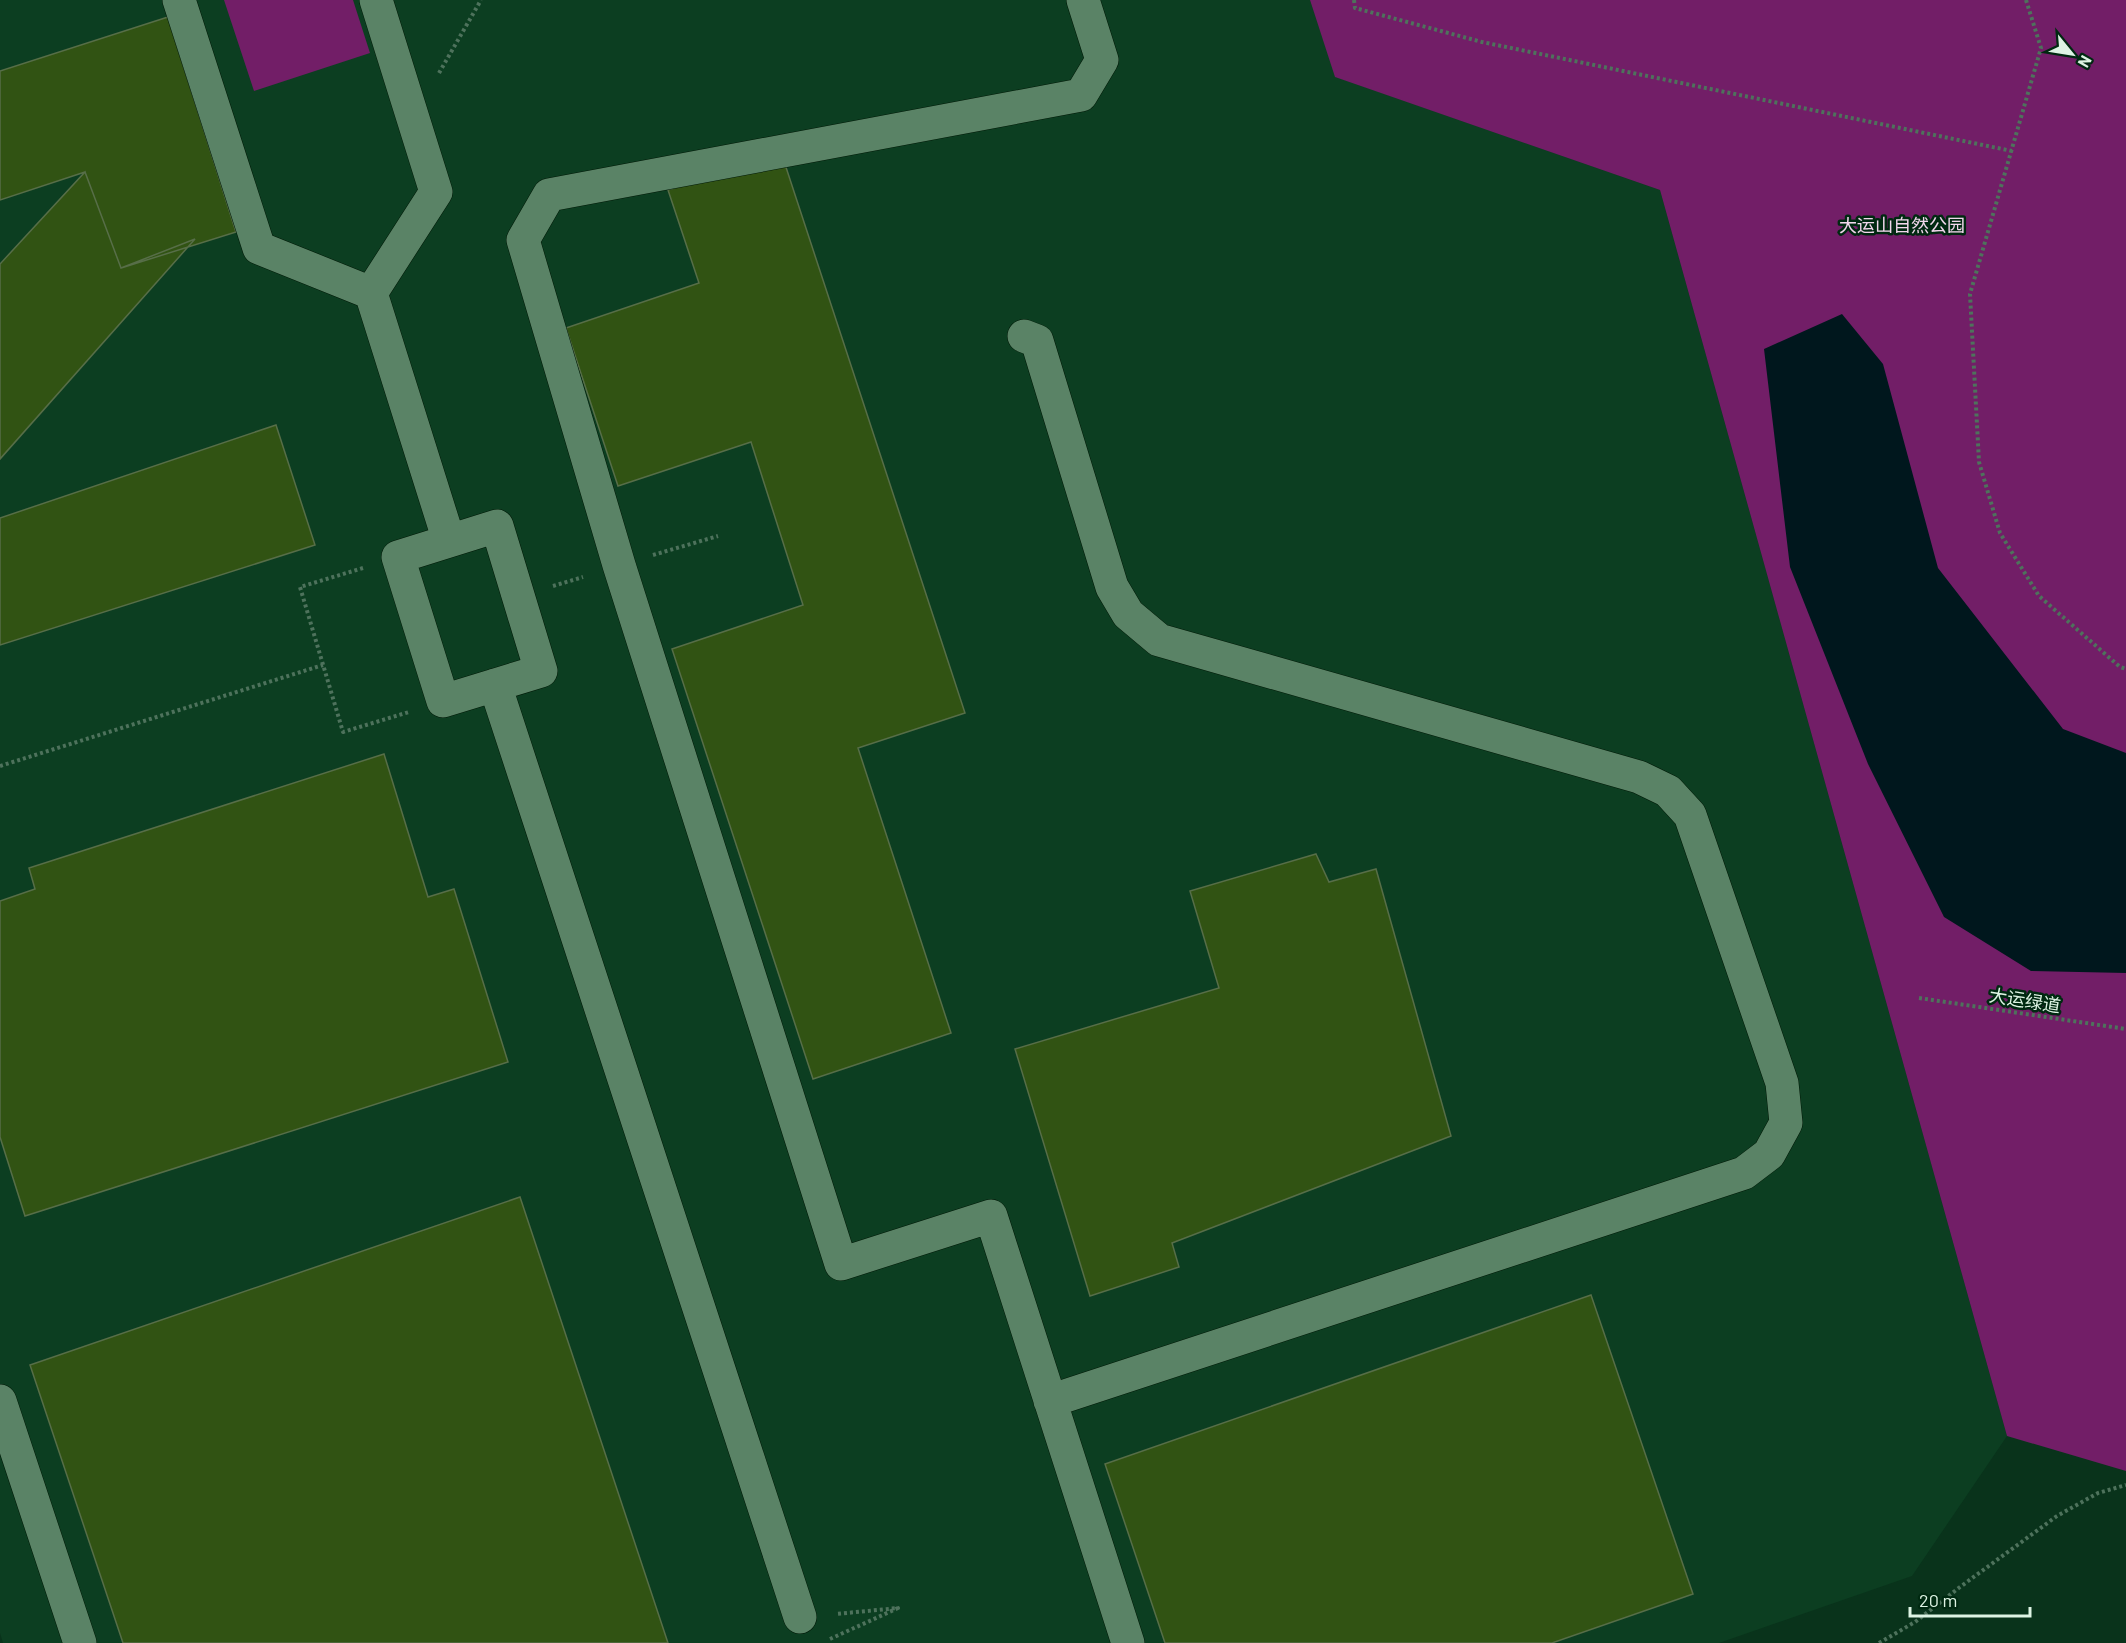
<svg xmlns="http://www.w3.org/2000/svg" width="2126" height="1643" viewBox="0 0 2126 1643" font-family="Barlow,'Noto Sans SC',sans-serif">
<rect width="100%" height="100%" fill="#09331b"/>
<!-- built -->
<path fill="#0c3e21" d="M0,0H1310L1336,77L1660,190L2007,1436L1912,1576L1719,1643H3L0,1633Z"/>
<!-- green -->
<path fill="#721e67" d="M224,0H353L370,53L254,91Z
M1310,0H2126V1471L2007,1436L1660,190L1335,77Z"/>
<!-- water -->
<path fill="#00171d" d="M1842,314L1883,364L1938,568L2063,729L2126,753V973L2031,971L1944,917L1868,764L1790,567L1764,349Z"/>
<!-- building -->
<path fill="#315313" stroke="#576e48" stroke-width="1.5" d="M168,17L236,232L121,268L85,172L0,200V71Z
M781,152L965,713L858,748L951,1033L813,1079L672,649L803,605L751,442L618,486L566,328L699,283L668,190Z
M85,172L121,268L195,239L0,459V264Z
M276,425L315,545L0,645V518Z
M384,754L428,897L454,889L508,1062L25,1216L0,1137V901L35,889L29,868Z
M1316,854L1329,882L1376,869L1451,1136L1172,1243L1179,1267L1090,1296L1015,1049L1219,988L1190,891Z
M520,1197L668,1643H123L30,1365Z
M1591,1295L1693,1594L1552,1643H1165L1105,1464Z"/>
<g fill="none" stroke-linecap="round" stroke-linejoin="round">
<!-- minor casing -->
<g stroke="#001907" stroke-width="34">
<path id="minor" d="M179,0L259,248L371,293
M1083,0L1102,60L1081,95L549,195L523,240L619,565L841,1264L991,1216L1128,1643
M371,293L436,192L376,0
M371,293L449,541
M1024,336L1037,341L1112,587L1128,614L1159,640L1639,777L1668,791L1690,815L1782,1083L1786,1123L1769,1154L1744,1173L1050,1401
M497,526L541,671L443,701L398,557Z
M495,685L800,1617
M0,1401L80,1643"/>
</g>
<!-- path -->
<path stroke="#4e725c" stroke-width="4" stroke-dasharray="3 3" stroke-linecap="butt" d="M1354,0L1355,8L1482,42L2012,151
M2026,0L2041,48L1970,294L1979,462L2000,533L2039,596L2120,667L2126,669
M439,73L481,0
M653,555L718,536
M363,568L300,587L343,732L409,712
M553,586L583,577
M0,766L323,665
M1919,998L2126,1029
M830,1639L898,1608L836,1614
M1879,1643L1915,1622L1960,1587L2057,1516L2098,1493L2126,1485"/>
<!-- minor -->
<use href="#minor" stroke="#5a8366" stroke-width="33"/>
</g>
<g text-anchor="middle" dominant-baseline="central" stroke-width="5" stroke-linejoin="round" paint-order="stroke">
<!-- park labels -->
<g font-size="18" fill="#f1d7ec" stroke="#002911">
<text x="1902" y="225">大运山自然公园</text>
</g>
<!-- street labels -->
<g font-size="18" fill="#def4e4" stroke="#002911">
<text transform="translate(2025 1000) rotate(9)">大运绿道</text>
</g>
</g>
<!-- north arrow -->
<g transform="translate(2072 54) rotate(120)" stroke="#002911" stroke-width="4.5" paint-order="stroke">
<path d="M0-4.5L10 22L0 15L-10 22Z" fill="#def4e4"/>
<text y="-9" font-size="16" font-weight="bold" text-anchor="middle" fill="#def4e4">N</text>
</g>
<!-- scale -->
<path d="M1910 1607v9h120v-9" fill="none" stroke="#def4e4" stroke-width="3"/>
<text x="1919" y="1607" font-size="18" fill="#def4e4" stroke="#002911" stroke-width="4.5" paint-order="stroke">20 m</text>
</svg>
